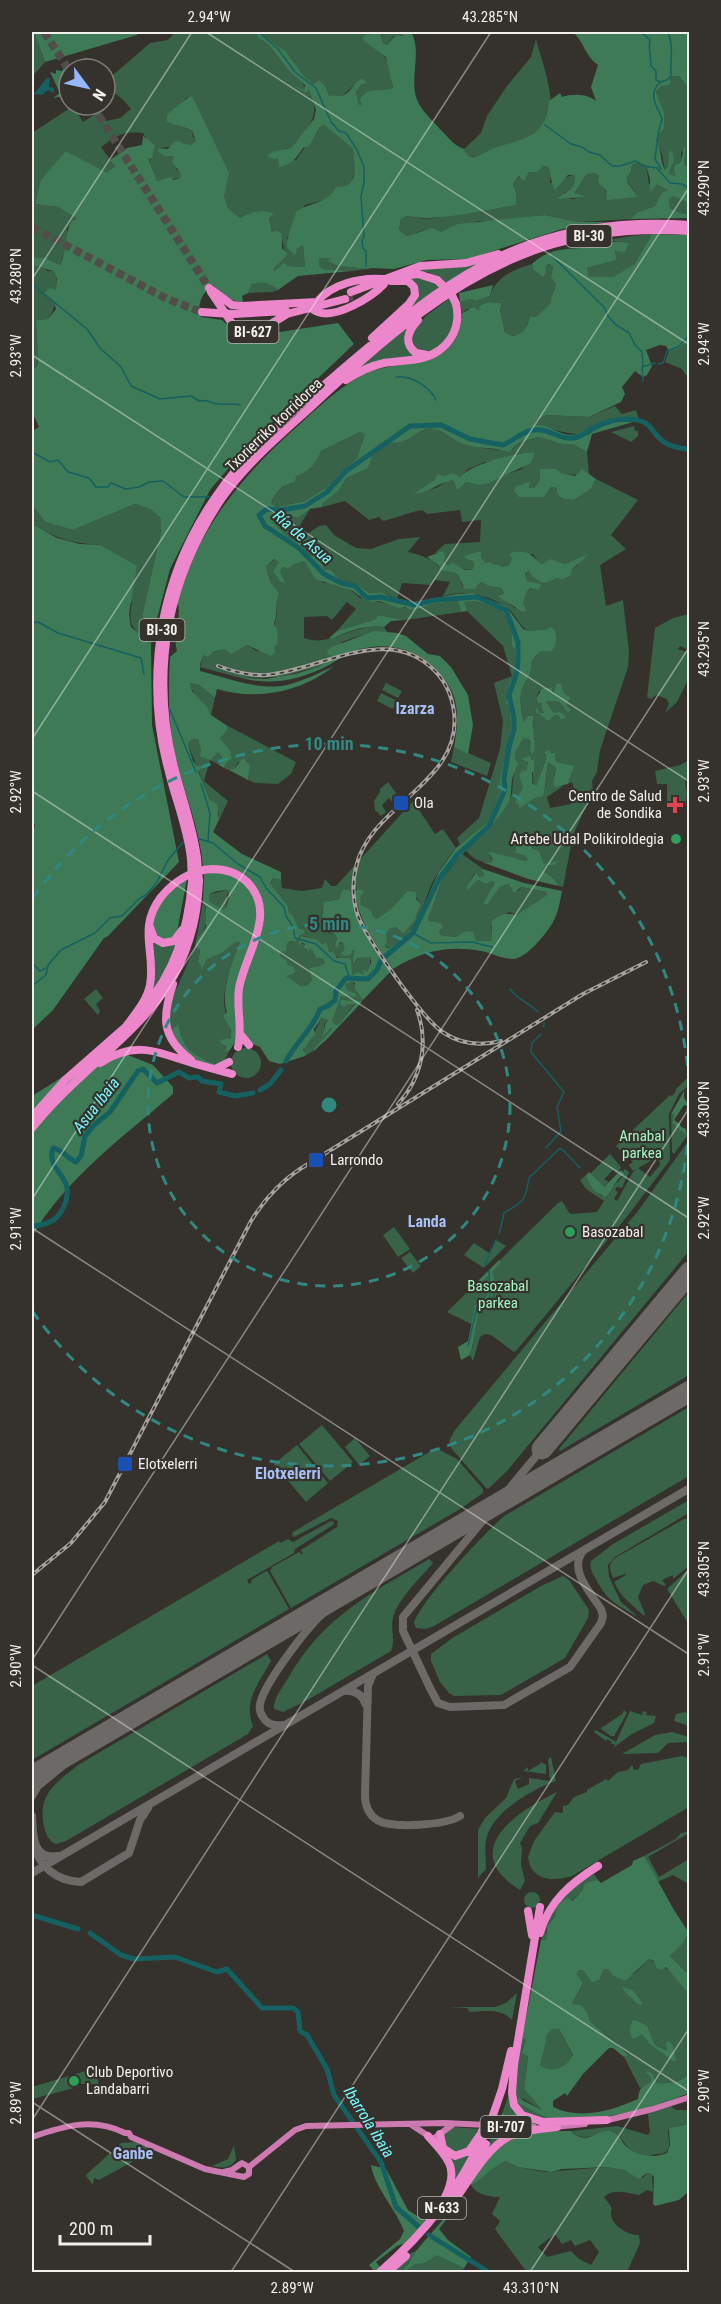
<svg xmlns="http://www.w3.org/2000/svg" width="721" height="2304" viewBox="0 0 721 2304" font-family="'Roboto Condensed',sans-serif">
<rect width="100%" height="100%" fill="#35312d"/>
<!-- green -->
<path fill="#386348" fill-rule="evenodd" d="M32,32H34L45,62L32,77Z
M175,32H374L382,53L388,62L393,89C382,93 377,87 363,95V105H359L356,92L362,84V78L342,96H329L325,85L319,80L313,84C289,65 293,48 258,38L268,44L289,71L302,80L306,93L309,88C322,117 309,126 291,148L284,149L279,157L296,160C303,147 315,140 320,127L324,125L353,149L355,170L352,182L324,200L305,205C297,216 294,227 287,238L297,249L303,245L305,267L288,266L274,272V268L285,258L283,242L272,232L269,217L273,215L258,211L240,218L228,208L187,97L180,106L167,115V122C175,127 184,126 192,131L193,137L197,141L192,145L159,148L174,155L176,169L182,174L180,178L157,181C155,173 151,167 148,159L152,158V150L143,133C122,131 118,135 101,147L115,166L107,174L66,151L36,204L58,207L79,219L67,228L68,242L60,265L45,258L42,266L47,271H55C59,287 57,307 48,319L36,320L38,365L32,371V133L73,106L83,122L100,111L106,121L120,118L131,109C125,101 115,90 105,91V82L150,43L168,40Z
M374,32H385L386,34L400,32L403,37L394,36L387,45L383,43L380,33Z
M536,39C541,59 556,97 549,116C542,133 519,142 503,147C492,150 480,159 468,156L464,149L481,133L487,116L507,86L531,57Z
M679,76L689,89V128L687,134H689V169L684,164L686,148L681,153V161L678,163L676,175L673,177L667,174L668,167L665,171L662,154L656,140L664,112L656,92L661,86L671,81L670,77Z
M638,162L646,164L649,184L657,183L668,190L655,206L636,213L631,219L578,222L545,215L494,221H478L441,232L424,230L407,236L399,230L401,219L407,216C442,226 484,204 516,192L513,184L520,176L525,177C530,170 540,165 548,167L551,174L550,183L575,174C576,185 573,188 564,193L566,197L572,199L583,197L575,194L586,175L594,173L599,176L607,194L638,197L628,182L627,175L631,172L632,165Z
M673,196L689,203V214L680,213L670,208L669,200Z
M652,234L635,265L613,277H588L587,268L617,260L615,251L629,243L613,241L602,243L594,247H568L631,236Z
M325,257L332,258L339,266L368,269L352,271L323,269L319,265V258Z
M484,261L446,283L428,272H407L420,268Z
M532,264L533,269L545,268L548,264L553,266L551,277L556,285L551,298L552,303L536,317L530,316C528,327 523,334 512,336L505,332L500,309L502,303L487,302L478,312L467,309L462,313L460,302L472,299L476,301L490,296C496,277 514,269 532,264Z
M411,276L430,279L441,286L362,349L413,302L409,280Z
M262,281L272,285L278,290L273,292L248,293L252,284Z
M450,298C459,324 451,349 422,353L411,345V332L427,315Z
M413,323L408,329L416,357L353,373Z
M689,340V376L685,374L682,369L665,362L669,351L677,350Z
M615,406L622,414L636,410L639,420C622,426 604,418 592,434C572,436 555,430 535,425L536,421L546,415L589,417Z
M634,426L635,431H638V436L631,442L611,432Z
M433,428C459,441 483,453 513,449L518,443L538,437L562,444L573,443L587,452L589,475C569,476 547,468 534,488H528L530,482L525,497H544L551,487L557,488L574,500L591,489L596,479L638,500L611,535L626,549L600,565L606,606L623,600L629,651L628,667L600,750L597,772L592,781L593,791L573,835L563,887L559,886L554,879L544,871L549,865H554L544,864L532,849L516,839V852H513L527,856L528,860L525,862L492,852L489,855L493,860L491,863C480,862 473,859 466,851L497,819L512,794L515,753L523,739L528,737L531,742L535,739L532,733L534,716L524,723C522,711 518,695 523,684C527,678 527,683 529,676C532,662 529,662 541,651H551V627C518,643 523,616 502,604C493,599 476,593 466,593C459,592 450,595 443,596L450,582L435,580L431,585L402,583L397,599L382,592L369,593L357,584L340,580L331,570H325L317,555L302,558L300,542C287,540 277,529 269,519L284,515L298,518L310,509L299,527L306,535L319,526L326,525L334,535L356,548L371,549L399,539L420,537L408,552C421,555 434,559 441,570L454,571L460,575L462,586L482,582L488,586L501,588L504,593L498,595L515,608L523,603L527,591L540,584L527,581L525,575L529,571L555,578L577,566L586,555L565,564L551,560L540,564L533,554L512,558L509,565L503,567L489,562L486,563L481,557V552L473,561L475,567L472,570C464,570 451,566 443,562L439,553H435L445,544L480,542L481,520L462,522L460,510L427,514L422,510C409,512 397,518 383,521L379,517L369,520L345,501L322,507L323,503L346,478L367,469L375,449L380,444L385,441L399,442L406,440L417,431ZM534,452L522,469L478,485L466,482L457,491L453,480L447,481L436,488L414,494L436,480L460,477L468,469L485,462H494L517,454ZM557,687L568,699L566,706L570,712H568C561,703 558,699 546,702L554,713L565,717L560,719L559,716L555,715L550,720L540,715L538,709L539,713H544L541,707L542,703H538L536,698L539,691L554,694ZM548,751L555,753L556,762L572,772L568,784L572,782L576,796L570,798L571,804L550,808L547,797L563,786L553,783L556,768L548,762L545,788L542,797L535,798L519,809L521,791L523,787L522,779L526,772L528,762L525,759L531,760C536,769 530,776 534,786H536L546,759L545,753Z
M360,432L366,435L357,458L339,474L333,483L305,501L276,507L271,503L275,494L296,476L321,451Z
M135,504L152,510L161,519V532L142,616L155,634L151,644C134,630 127,627 132,603L100,545C71,543 57,539 32,524V505L45,522L73,530Z
M275,559L280,562L273,571L280,582L284,583L280,571L283,567L288,569L294,564L305,561L323,583C335,582 351,588 360,598L416,610L433,604L458,601L461,612L405,620L378,615L376,619L337,631L356,609L347,602L332,620L327,616L304,617V638C331,648 352,623 384,627L388,633C372,631 357,637 342,642L335,655L319,667L279,677L241,678L200,667L204,655L225,649L234,651L247,645L257,651L274,647C274,637 274,628 276,618C279,606 270,579 266,567Z
M466,600C480,601 488,607 501,610L512,626V646L515,650L514,674L509,683L506,702L509,707L511,726L499,784L502,788L488,822L460,845L457,838L479,818L500,749L503,721L494,683L512,676L503,646L467,611L463,602Z
M689,614V650L680,646L678,649L689,653V678L677,702L665,713L669,704L667,699L656,695L651,699L647,697L655,628L673,618Z
M190,683L199,685L215,698L211,715C205,703 193,697 190,683Z
M386,683L402,691L398,698L382,690Z
M381,693L397,701L393,709L377,701Z
M226,725L296,762L291,774L278,784L255,783L248,780L249,775L238,762L235,768L229,770L224,768L226,763L232,759L231,752L219,738L228,729Z
M192,738L198,739L201,751L218,752L222,756L219,765L210,760L204,781L228,801L219,820V813L210,800L188,744Z
M454,747L491,763L487,776L451,762Z
M689,760V776L685,780L687,794L685,808H682L681,801H667V784H657L655,771L680,765Z
M388,782L399,797L393,803L389,798L382,805L386,812L381,816L375,810L374,801L380,792V789Z
M413,801L435,834L443,829L456,848C447,859 439,870 432,883C423,903 414,946 385,948L386,935L390,927H396L403,934L417,916L421,904L415,896L407,891L392,908L378,919H374L370,911L361,905L357,889L352,893L353,899L350,890H342L339,899L328,901L322,911L321,923L329,933L335,934L337,938L335,944L343,943L349,952L352,949L355,950L356,963L357,958L371,956L369,970L365,975L358,973L352,975L345,960C326,955 322,938 302,936L301,942L312,950L316,958L323,959L325,961L322,965L309,968L312,980L307,986H301C295,981 290,981 285,975L288,965L281,957L280,952L290,941L296,942L303,930L298,928L289,912L288,906L270,883L273,878L281,880L282,888L302,891L322,888L325,879L331,886H336Z
M462,854L483,869L482,870L484,874L483,877L479,878L475,873L467,885V890L475,881L480,880L485,884L493,881L496,883L488,904L500,887L509,884L518,891L521,887L546,892L547,895L522,913L517,915L509,912L491,926V941H476L460,934L456,937L440,935L436,923L429,921L428,918L436,891L445,875Z
M228,890L226,908L221,909L209,901V894Z
M203,902C211,917 206,929 196,941Z
M151,939L167,946L177,942L168,965L153,990Z
M240,942C233,956 224,986 224,1001C224,1014 232,1026 231,1038L226,1040L225,1052L229,1051L224,1062L218,1065L194,1055L181,1039L170,1032L168,1024L171,1001L195,947L200,950L198,961L222,953L234,943Z
M352,980L363,1000L361,1003V1002L346,1000L347,1004L355,1003L339,1024L336,1025L332,1021L341,995L349,997L355,993L347,990L345,988V984Z
M96,989L103,998L96,1004L100,1011L98,1015L84,999Z
M322,1018L328,1020L324,1025V1036L331,1028H334L315,1050L305,1056L306,1053L301,1050C311,1042 316,1028 322,1018Z
M231 1063a15 15 0 1 1 30 0a15 15 0 1 1-30 0Z
M689,1076V1085L679,1094L669,1114L670,1160L629,1214L516,1351L514,1352L491,1335L485,1334L480,1337L473,1361L470,1355L473,1346L475,1326L447,1312L558,1203L562,1201L570,1214L597,1212L604,1201L586,1189L580,1180L587,1174L590,1185L601,1196L607,1193L625,1174L623,1171L625,1169L629,1172L622,1188L617,1187L615,1190L618,1192L614,1199L617,1201L633,1172L638,1168L650,1177L660,1165L659,1156L633,1171L629,1165L633,1162L616,1146L670,1095L672,1096L676,1091L675,1090Z
M671,1114H674L672,1123L687,1136L674,1154L672,1152Z
M689,1140V1251L507,1471L488,1489L486,1488L451,1448L449,1441L455,1430L638,1211Z
M610,1154L621,1167L617,1174L613,1170L604,1179L609,1182L603,1187L590,1174Z
M394,1227L410,1249L398,1257L383,1235Z
M496,1240L506,1246L484,1268L464,1255L474,1243L489,1253Z
M410,1252L421,1266L413,1273L401,1258Z
M689,1292V1375L560,1451L559,1449Z
M689,1407V1476L434,1626L426,1629L416,1628L414,1623C421,1600 484,1534 504,1516Z
M322,1425L353,1462L330,1481L299,1444Z
M355,1438L370,1456L359,1465L345,1447Z
M297,1445L328,1483L306,1502L274,1464Z
M436,1448L457,1459L483,1489V1493L460,1509L291,1608L270,1571L272,1567L299,1552L303,1555L301,1550L337,1527L338,1521L331,1518L294,1537L292,1535L293,1532Z
M689,1500V1513L615,1557L608,1565L609,1577L621,1602L638,1617C617,1605 607,1601 596,1579C592,1573 589,1568 591,1561L613,1544Z
M689,1518V1566L673,1579V1575L662,1580L666,1585L664,1586L653,1581L643,1585L638,1597L645,1614L644,1616C631,1603 622,1599 614,1582L626,1575L625,1574L613,1578C610,1570 607,1565 615,1558L684,1519Z
M331,1521L334,1522L333,1525L295,1549L294,1553L247,1580L249,1584L252,1582L251,1580L266,1571L268,1572L289,1609L32,1760V1686L279,1541L280,1543L288,1539L293,1542Z
M429,1559L433,1563C421,1577 397,1600 393,1618C390,1629 396,1639 391,1651L304,1702L283,1712L274,1709C273,1699 282,1688 287,1680C322,1617 370,1594 429,1559Z
M689,1569V1625L667,1589Z
M563,1576L569,1580L589,1610L588,1618L565,1658L501,1695L454,1696L449,1693L440,1682L431,1661V1654L454,1637L541,1586Z
M267,1654L271,1661C259,1683 243,1700 253,1726L248,1734L66,1841L56,1844C48,1841 46,1834 44,1826C37,1794 56,1783 78,1765Z
M624,1710L627,1713L614,1736H611L601,1729L602,1726L603,1727L622,1714Z
M630,1711L642,1715L643,1711L647,1712L646,1715L656,1716L654,1723L632,1734L613,1748L615,1744H611L612,1742L607,1739L606,1741L594,1732L596,1730L616,1742Z
M685,1712L689,1715V1726L674,1721L676,1714Z
M672,1732L689,1737V1742L668,1743L658,1753L622,1754L655,1735Z
M682,1756L689,1758V1807L572,1876C553,1882 531,1881 528,1857L534,1841L555,1812L563,1813V1806L568,1805L574,1797L587,1792V1790L606,1779L608,1781L618,1772L628,1770L631,1766H633V1769L638,1770L641,1764Z
M551,1757L556,1781C532,1789 495,1811 487,1836C484,1847 486,1858 486,1869L478,1878V1830L485,1818L506,1798L514,1779L523,1777L515,1781L518,1789L529,1784V1778L550,1781L548,1759Z
M541,1762L546,1765V1774L523,1771L528,1767V1771L540,1764Z
M557,1792L538,1823L530,1826L520,1843L522,1848L521,1865L525,1881L520,1890C457,1851 517,1811 557,1792Z
M687,1832L689,1833L648,1857L659,1877L689,1859V1884L673,1875L657,1882L644,1856L676,1839L681,1833Z
M594,1874L598,1880C583,1890 557,1911 547,1926C544,1931 547,1934 546,1940H541C548,1911 568,1887 594,1874Z
M524 1900a8 8 0 1 1 16 0a8 8 0 1 1-16 0Z
M689,1935V1975L670,1956Z
M649,1959L672,1972L689,1994V2074C679,2082 670,2084 657,2083L655,2078L651,2077V2082L640,2088L624,2057L629,2054L590,2021C588,2012 581,2006 572,2004L583,1983L577,1974L579,1970L601,1975L604,1969H608L613,1976L621,1979L635,1973ZM633,2019L647,2025L655,2045L667,2051L668,2048L674,2052L673,2061L642,2034L632,2038L629,2030Z
M517,1993L512,2020C501,2008 485,2011 470,2012L467,2008L448,2007H495L506,2003Z
M552,2028L559,2029L573,2056C566,2069 553,2074 540,2065L546,2043V2036Z
M522,2038L526,2040L528,2055L524,2089L542,2110L522,2098L524,2105L544,2117L594,2118L661,2102V2104C634,2111 535,2137 518,2107C508,2091 519,2056 522,2038Z
M89,2070L90,2074L98,2078V2084H79L78,2087L32,2099V2087Z
M509,2094L517,2117V2118L505,2117L503,2111Z
M670,2106L676,2110H689V2124L673,2127L668,2130C669,2142 673,2154 657,2154C654,2154 651,2156 648,2156C631,2158 625,2140 614,2132C597,2130 586,2145 571,2131L617,2126L648,2135L650,2132L648,2114Z
M454,2127L480,2129L471,2146L461,2153L449,2151L443,2139L444,2134Z
M495,2130H527L480,2163Z
M434,2141H439L450,2157L474,2148L454,2187V2174Z
M134,2142L156,2149L99,2180L94,2178L93,2185L86,2176L87,2174L121,2143Z
M234,2145L236,2159C232,2169 221,2168 212,2166L228,2159Z
M506,2161L518,2167L545,2172L606,2167L624,2170L643,2178L647,2173L652,2175L653,2192L647,2190L639,2195C627,2193 614,2188 604,2197C606,2200 608,2202 610,2205C614,2212 610,2208 611,2215C612,2226 630,2236 639,2235L640,2243L627,2272H527C516,2258 506,2244 495,2229L500,2221L492,2214L500,2197C489,2197 477,2195 471,2185L495,2166ZM555,2234L562,2244L571,2240L575,2246L590,2240L599,2252L591,2265L579,2259L571,2251L547,2257L538,2247Z
M412,2252L452,2256L465,2267L461,2272H392Z"/>
<!-- forest -->
<path fill="#3e7a56" fill-rule="evenodd" d="M34,32H138L137,35L45,62Z
M374,32L380,33L383,43L387,45L395,36H403L400,32H411C422,50 410,76 416,97C419,108 431,119 439,128C447,136 453,145 464,149L468,156C479,159 484,152 494,148C523,139 547,137 549,101L560,93L562,97C573,93 588,94 596,101L591,87L598,65C585,56 584,42 573,32H689V89L679,76L670,77L671,82L668,85L661,86L656,92L664,112V129L659,133L656,140C662,150 660,161 665,170L668,167L669,152L672,151L674,160L668,174L675,176L674,167L681,161L684,147L686,148L684,164L689,169V203L673,196L669,200L670,208L680,213L689,214V218L631,219L636,213L655,206L662,193L668,190L657,184L650,192V179L646,165L638,162L632,165L631,172L627,176L628,183L638,197L607,200L606,190L598,182L599,176L594,173L586,175L575,193L585,197L557,199C567,191 576,189 575,175H568L555,190C550,182 552,175 548,167L543,166L537,172H529L524,181L519,176L513,184L516,192V205C489,209 431,223 407,216L401,219L399,230L407,236L432,228L441,232L458,224L545,215L578,222H607L562,229L468,259L427,260L394,269L371,268L368,269L339,266L328,261L331,258H319V265L323,269L352,271L298,276L278,290C269,282 263,281 252,284L248,293L242,296L243,302C231,302 220,294 213,285C202,293 196,305 201,317L222,320L239,335L248,337L338,323L354,344L249,444L210,490L170,569L157,619L155,633L142,616L161,532V519L152,510L135,504L73,530L45,522L32,505V431L39,427L32,412V371L38,365L36,320L48,319L56,309L54,302L44,293L50,288L56,290L57,279L54,271C46,270 41,266 32,265L34,258H45L60,265C68,249 64,233 72,221L78,219L58,207L35,204L41,180L66,151L107,173L115,166L110,160L127,148L142,145L143,136L155,145L152,158L148,159C151,167 155,173 157,181L172,177L173,180L180,178L181,174L172,162L174,156H165L157,151L159,148L168,149L174,142L180,141L184,144L191,145L196,141C194,138 194,134 192,131C189,127 173,126 167,122V115C171,111 188,97 192,96L229,173L224,196L228,208L240,218C252,212 261,208 274,214L269,218L272,232L277,231L282,234V248L287,254L285,258L274,268V272L284,263L288,266L305,267L303,245L297,249L295,256L287,247C287,235 293,224 296,212C309,202 328,204 336,187C361,187 354,167 353,149L324,125L320,127L309,146L303,148C296,158 292,165 279,167L278,158L274,159L267,156L272,152L291,148L314,119L316,110L309,89L306,93L292,85L304,90L305,85L289,71L268,44L258,38V33L285,51L304,76L313,84L319,80L325,85L329,96C334,95 340,97 344,95C352,91 354,82 362,78L367,83L362,84L356,92L359,105H362L360,100C367,85 382,93 393,88L386,57L363,40V37L367,34L371,35Z
M87,57L84,60L81,69H69V98L64,100V96L53,98L60,93L50,72L56,74V70L62,71L64,67L73,66L76,62Z
M652,234L689,235V340L677,350L669,351L666,346L660,345L646,350L652,366L647,375L643,377L635,371L622,387L625,394L621,402L589,417L546,415L536,421L535,425C546,425 553,430 564,434C570,436 580,433 588,435L602,426L614,422H633L592,434L587,452L573,444H562L538,437L518,443L509,452C494,447 478,449 463,444C453,440 445,432 434,429C421,426 413,439 401,442C392,444 382,438 376,448C372,453 371,463 367,469L346,478L338,491L323,503L322,507L310,509L298,518L284,515L270,519C279,527 286,540 300,542L304,538L309,539V544L305,546L303,557L317,555L325,570H331L340,580L357,584L369,593L382,592L393,598L413,602L457,594L472,593L506,606L523,629L529,631L544,630L551,627L555,630C556,639 558,645 551,651H541C527,664 534,661 529,676C526,684 528,676 524,684C518,694 521,711 524,722L528,716H534C530,732 538,740 533,754L530,751L531,742L528,738L523,739L515,753V760L518,763C517,767 514,772 513,776C510,785 513,793 508,803C492,832 463,848 445,875C436,889 435,904 428,918L429,921L441,923L443,927L439,931L440,935L456,937C462,933 465,930 473,932L476,941H491L492,921C501,913 507,913 517,915L547,895L546,892L521,887L514,893L509,884L500,887L488,904H483L495,883L493,881L485,884L479,880L475,882L467,891V885L476,873L479,877H483L484,874L481,870L483,869L524,883L562,891C560,902 558,913 553,922C547,933 526,959 513,959C503,959 491,953 481,951C449,945 421,951 393,969C376,944 359,923 355,892L358,889L364,891L360,897L361,905L370,910L374,918L377,919L392,908L407,891L416,892V899L421,904L415,920L403,934L396,927L390,928L386,935L387,942L385,945V948H389L402,940L415,926L438,873L456,848L488,822L502,788L499,784L511,726L509,707L506,702L509,683L514,674L515,650L512,646V626L501,610C487,607 477,598 464,602L467,611L461,612L458,601L433,604L416,610L409,609L405,607L399,608L379,601L372,602L365,600L353,591L315,579L305,561L294,564L288,569L283,567L280,571L285,583L280,582L273,571L279,562L274,559L266,567L271,583L279,593C274,604 278,614 274,624L277,629L278,643L274,647L275,653L271,656L247,645L231,654L225,649L213,652L208,657L204,655L200,664V671C228,678 258,691 287,685C303,681 319,673 334,666C302,692 257,701 217,689L215,698L199,685L190,683L192,691L207,707L211,715L226,725L228,729L220,738L231,752L232,759L226,763L224,768L219,765L222,757L218,752L210,760L200,756L201,751L198,739H192L188,744L193,761L197,766L203,767L198,771L210,800L217,804L219,820L213,832L242,854L281,872V880L273,878L270,883L288,906L289,912L293,916L298,928L304,930V933L300,935L296,942L290,941L287,944L286,951L280,952L281,957L286,960L288,965L294,967L295,973L286,976L301,986H307L312,980L309,968L322,965L325,962L323,959L316,958L312,950L309,948L310,951L304,948L305,944L301,942L299,946L298,944L301,936L316,939L323,945L326,942L329,952H333L337,958H349L351,960L352,975L358,972L364,975L363,970H366L367,972L371,963V957L357,958L355,963L353,961L355,950H352L351,955L344,956L341,953L345,949L343,943L340,942L337,948L335,944L337,938L335,934L323,930L321,923L324,902L339,899L342,890H350L362,929L391,971L363,1000L355,989V983L352,981L345,984L347,990L355,993L357,997L341,996L332,1021L336,1025L339,1024L355,1004H347L345,1007L340,1004L341,1000L361,1001V1003L328,1038L315,1050H313L333,1028H331L323,1037L325,1025L328,1020L322,1018L314,1029L315,1035C309,1039 308,1046 302,1050L306,1053L305,1056L280,1064L269,1061L260,1047L250,1043L243,1037C243,1022 239,1005 241,990C244,966 268,933 263,910C262,903 257,895 254,889C244,867 225,866 203,867C200,829 185,795 176,759C168,725 168,691 170,657L177,651C172,634 183,618 177,601C184,583 190,564 199,546C224,498 260,459 300,424C318,407 336,391 357,378C398,353 456,380 462,313L474,307L478,311L480,306L488,302L502,303L500,310L505,332L512,336C523,334 528,327 530,316L536,317L551,303V298L556,285L551,277L553,266L548,264L545,268L546,273L543,277L533,269L532,264C551,246 568,250 591,247C596,247 600,244 605,243C613,241 621,242 629,243L625,252L615,251L617,260L587,268L589,277H613L635,264ZM360,432L365,435L357,458L339,474L333,483L305,501L276,507L271,503C275,492 283,484 295,482L296,476C308,473 317,462 321,451Z
M493,285L490,296L476,301L472,299L460,302L459,293Z
M535,452L531,463L489,483L478,485L466,482L457,491L453,480C437,483 430,493 413,494L435,480L437,474L445,476L453,473L460,477C473,463 515,453 535,452Z
M540,469H556L561,473L575,476L582,469L596,479L591,489L574,500L562,498L557,493V488L551,487L544,497H519L514,491L516,486L530,482L529,488H534L540,480Z
M32,524L57,538L80,544L100,545L137,566L129,614L131,627L151,644L152,725L179,862L108,936L104,938L53,1010L32,1030V836L35,825L32,822Z
M443,551L445,555L444,562L448,565L453,563L465,570H472L474,567L473,561L467,559L464,556L481,551V557L486,563L489,562L503,567L509,565L512,558L509,554C524,548 531,554 541,564L551,559L565,564L588,554L582,561L572,569L571,575L563,579L555,578C545,587 535,581 529,571L525,574L527,581L541,584L539,590L531,588L527,591L523,603L526,610L523,612L497,596L504,593L501,588L488,586L482,582L478,584L475,589H465C455,570 464,574 440,570L439,566L427,557Z
M378,615L405,620L391,621L384,627C364,625 349,631 332,639L329,638L337,631L376,619Z
M374,631L397,633L406,636L428,654L440,656L451,667L468,695L473,725L468,754L454,747C457,732 459,712 454,697C442,662 402,640 366,648C352,650 341,658 329,665C300,680 273,686 241,678L266,679L295,674L319,667L334,656L329,655L327,651L332,647Z
M557,683L561,684L564,694L570,697L566,706L571,710L568,713C561,703 559,699 546,702L554,713L560,712L566,717L564,719H560L559,716L555,715L550,720H547L536,712V708L538,709L539,713H544L541,707L542,703H538L536,698L543,688H552V692L554,693Z
M548,750L552,753L555,752L556,762L574,766L568,784L555,787L553,783L556,768L548,762L544,794L542,797L535,798L519,809V805L515,802L523,787L519,775L523,770L526,771L528,762L521,759L530,756L531,760H534V771L532,773V783L536,786L546,759L545,752Z
M243,758L250,766L248,780L229,770L235,768Z
M516,838L526,845L531,844L532,849L539,851L544,864L559,861L554,865H548L544,871L554,879L559,886L528,879L482,862L491,863L493,859L488,853L492,852L525,861L528,860L526,856L512,852L516,851Z
M211,872L221,873L241,879L252,891L259,912L235,1008L237,1040L229,1051L225,1052L226,1046L221,1043L220,1040L231,1038V1030L223,1016L227,1012C220,994 232,960 240,942L234,943L222,953L207,959L202,968L198,961L200,950L195,947L196,941L206,927V907L203,902L204,874ZM228,890L229,898L226,908L221,909L209,901V894L217,891Z
M187,879L177,932L175,937L168,940L158,938L152,929C153,906 169,891 187,879Z
M178,1024C183,1051 195,1056 218,1065C194,1066 183,1050 170,1032Z
M105,1046L153,1065L173,1087V1094C126,1134 61,1183 32,1237V1096L88,1061Z
M684,1091V1098L689,1105V1110H686L688,1106L684,1105L674,1120L680,1124L681,1127L686,1129L687,1136L672,1123L674,1114H671Z
M621,1170L625,1174L619,1178L606,1197C596,1194 587,1185 587,1174L589,1172L604,1187Z
M499,1260L501,1262L492,1272C498,1289 493,1300 479,1308C475,1324 475,1341 470,1355L461,1360L458,1347L468,1341L475,1306L487,1296L488,1276L475,1288L472,1287Z
M644,1856L674,1910L689,1933L683,1943L670,1956L689,1975V1994L666,1967L661,1970L656,1967L654,1961L649,1959L625,1981L613,1976L608,1969H604L599,1980L592,1982L584,1971L579,1970L577,1974L583,1983L572,2004L581,2005L588,2014L590,2021L629,2055L624,2057L613,2048H609L583,2074L567,2096L565,2093L553,2101V2107C580,2120 611,2111 638,2099C639,2089 641,2086 651,2082V2077L646,2073L647,2071L652,2073L657,2083C670,2084 680,2082 689,2074V2093C656,2107 588,2125 552,2119C539,2117 530,2107 518,2103V2098L542,2110L524,2089L528,2056L522,2053L526,2040L522,2038L541,1940H546L547,1926L556,1915C555,1908 562,1900 568,1898L572,1901L583,1890L585,1883L598,1880L601,1883L632,1865L633,1861ZM552,2029H559L573,2055C566,2068 553,2074 540,2065L546,2043V2036Z
M622,1987L633,1990L643,2004L639,2005L624,1991Z
M633,2019L647,2025L655,2045L667,2051L666,2043L669,2041L673,2046L676,2061H673L650,2044L642,2034L636,2038H632L629,2030Z
M503,2111L505,2117L517,2118L514,2113L515,2111L537,2125L499,2124Z
M689,2124V2191L679,2200L655,2206L653,2204L654,2177L651,2174L647,2173L639,2179L624,2170L606,2167L562,2169L551,2172L518,2167L506,2161C492,2166 484,2178 471,2185L470,2182C503,2137 515,2131 571,2131C589,2149 599,2124 615,2133C619,2135 621,2140 624,2144C634,2156 653,2159 667,2153L670,2145L669,2128Z
M371,2165L386,2169L408,2210L425,2221L405,2243L397,2246L376,2262L380,2267V2272H375L369,2265L400,2239L404,2231C395,2207 375,2189 371,2165Z
M452,2212L439,2229L448,2240L471,2257L464,2268L437,2255L424,2263L414,2264L405,2272H401L409,2264L415,2252L448,2214Z"/>
<!-- water -->
<path fill="#156061" d="M47,78H50L49,87L54,88V93L48,90L42,95L36,94L32,96Z"/>
<g fill="none" stroke-linecap="round" stroke-linejoin="round">
<!-- stream -->
<path stroke="#156061" stroke-width="1.5" d="M641,32L650,40C648,50 651,56 651,66L656,71V80L660,82C647,96 657,105 662,119L659,129L655,159L661,169
M261,34L278,49L295,72L316,88L331,122L339,131L346,133L357,150L364,167V183L361,196L364,237L362,241L363,249L366,251V267
M660,82L667,80L671,76C670,61 674,46 668,32
M545,125L571,144L582,147L589,152L600,155L612,166H620L636,161L642,166L657,168L670,183L682,184L690,189
M552,256L604,307L608,316L616,325L629,333L635,345L642,352L643,367
M32,284L87,329L100,348L121,367L131,386L160,399L191,396L199,401C210,399 210,404 219,404C227,405 233,403 240,405
M658,364L663,363L667,351L678,347L690,335
M396,377C411,375 430,387 436,400
M643,381L642,367L655,363
M32,452L50,462L58,460L68,472L89,478L96,487H108L111,483L126,489L139,487L149,482L163,481L184,497H211
M32,623L38,622L58,633L141,658L144,674
M170,710L196,772
M201,784L210,813L208,841
M196,838L213,843L238,864L260,877L266,888L284,907L286,916L293,927L295,938L316,944L334,961L345,964L349,976
M413,933L431,943L472,942L492,947
M32,963L40,971L46,968
M32,986L46,975L48,965L61,950L95,933L110,918L122,916L140,898L146,895L157,882L168,860L185,840
M510,989C518,1000 529,1003 538,1012
M544,1023V1027
M541,1034L532,1043L531,1052L564,1092L557,1107L561,1131L546,1148
M499,1234L504,1213C524,1201 525,1202 529,1178L559,1149H562L580,1168
M485,1265L496,1240
M468,1346L477,1307L490,1297L489,1271"/>
<!-- river -->
<path stroke="#156061" stroke-width="5" d="M286,1061C296,1042 313,1029 320,1009L328,1006L335,1000L336,991L346,978L368,979L377,970L381,960L413,933L439,879L457,855L489,826L505,790L504,779L509,747L514,729V718L509,695L517,672L518,658V642L506,610L477,597L435,600L415,605L381,597L367,598L355,586L341,583L324,574L299,548L265,526L259,515L267,509L281,510L305,506L327,492L346,471L410,426L441,425L470,439L503,445C519,438 526,426 546,431C557,434 565,441 578,437C584,435 588,430 594,428C608,420 628,416 644,422C648,424 651,428 654,432C664,445 673,448 690,449
M260,1090L270,1084L281,1070
M32,1226C50,1225 60,1219 66,1201C67,1196 68,1191 67,1187C63,1172 47,1166 53,1148C63,1150 67,1158 76,1162L81,1156L85,1136L94,1125L110,1112L138,1071L143,1069L157,1083L179,1072L189,1078L198,1077L202,1081L221,1084L219,1092L235,1096L253,1093
M32,1915L78,1929
M90,1933L121,1955L134,1959L175,1957L217,1972L227,1969L262,2008H293L298,2012L300,2031L307,2035L327,2069L334,2095L381,2162L396,2207L420,2228
M429,2235L487,2271"/>
<!-- taxiway -->
<path stroke="#6c6966" stroke-width="8" d="M542,1449L403,1617V1631L430,1688L438,1703L450,1707L504,1705L570,1667L601,1623L603,1616L601,1609C591,1593 568,1570 583,1551
M500,1506L533,1483
M373,1674L368,1686L365,1795C365,1805 368,1814 377,1820C392,1829 446,1825 460,1816
M344,1691C354,1690 362,1694 366,1705
M283,1725C275,1726 267,1725 263,1717C260,1713 259,1709 260,1704C264,1684 302,1635 317,1619C329,1607 342,1597 356,1586
M32,1779L49,1766
M32,1796L38,1786L99,1736
M32,1816C33,1834 32,1861 58,1856
M33,1842C38,1866 56,1881 81,1882L129,1853L140,1820L148,1808
M32,1873L690,1488"/>
<!-- runway -->
<path stroke="#6c6966" stroke-width="21" d="M542,1449L690,1272
M32,1776L690,1391"/>
<!-- highway-tunnel -->
<path stroke="#514e4a" stroke-width="8" stroke-dasharray="8 4" stroke-linecap="butt" d="M44,32L69,70
M92,105L209,288
M32,227L167,299L202,312
M345,299L356,295"/>
<!-- primary -->
<path stroke="#cd7ab1" stroke-width="6" d="M604,2121L653,2109L690,2097
M410,2124L433,2139L452,2125
M554,2127L585,2124
M32,2137C64,2126 92,2117 125,2133H129L131,2137L205,2169L244,2177L249,2174V2167
M249,2167L295,2130L306,2126L444,2123L534,2127
M224,2172L232,2170L242,2163L249,2167"/>
<!-- highway -->
<path stroke="#eb87ca" stroke-width="8" d="M401,276L418,274L437,280
M209,288L232,305L241,306L317,302C331,284 361,277 383,279
M211,292L233,325L247,332L261,330L287,314L345,299
M351,292L420,266L466,263L498,254
M310,308C313,309 315,311 318,312C336,319 372,297 384,284
M202,312L216,313
M234,314L286,311
M418,320C408,331 403,343 416,353L427,355
M372,338L409,304L415,295L414,287L408,281H391
M346,380C358,372 370,366 384,363C397,361 410,361 422,358C447,352 462,330 456,304
M197,858C193,827 182,798 174,767C162,720 160,671 169,623C178,578 197,535 222,498C247,463 279,436 311,407C379,344 451,278 541,248C589,232 639,228 690,231
M191,859C188,829 176,801 169,772C155,722 154,671 163,621C172,575 191,532 217,495C249,448 295,410 338,373C397,323 455,271 530,244C581,226 636,221 690,225
M150,927L154,938L163,943L174,941L182,930
M173,984C162,1017 161,1037 191,1060
M142,1010C175,973 188,930 192,881
M127,1025C136,1013 147,1000 150,985C156,952 137,929 161,897C174,881 192,870 212,869C225,869 237,873 246,881C279,912 245,954 239,988C236,1008 243,1029 238,1047
M241,1035L249,1045
M100,1063C132,1043 150,1049 183,1060C200,1066 216,1069 232,1074
M217,1068L229,1062
M32,1117L65,1080L130,1023
M32,1128C103,1040 194,1011 199,881
M540,1907L514,2065L512,2093L514,2105L522,2115L543,2122L607,2120
M528,1911L532,1935
M540,1933C549,1901 571,1883 598,1866
M491,2121L502,2089L511,2051
M440,2134L443,2148L455,2156L469,2151L480,2135
M428,2136C447,2157 460,2168 445,2197
M473,2171L486,2144
M443,2215C464,2192 483,2149 510,2136C525,2130 542,2129 557,2127
M380,2272C428,2230 459,2189 486,2131
M388,2272L406,2256"/>
<!-- rail casing -->
<g stroke="#a4a19e" stroke-width="4">
<path id="rail" d="M218,666C234,672 250,676 267,675C322,670 388,622 435,671C446,682 452,697 454,712C463,783 370,804 356,867C352,883 353,901 358,916C367,939 424,1021 444,1033C461,1044 481,1046 501,1041
M398,1104C422,1078 429,1043 417,1010
M32,1575L71,1543L105,1502L251,1221C264,1200 279,1183 300,1169L583,994L646,962"/>
</g>
<!-- rail -->
<use href="#rail" stroke="#35312d" stroke-width="1.5" stroke-dasharray="4.5" stroke-linecap="butt"/>
<!-- highway-bridge -->
<path stroke="#eb87ca" stroke-width="8" d="M437,280L451,293L456,304
M216,313L234,314
M197,858L199,881
M191,859L192,881
M482,2131L488,2121
M491,2132L496,2121"/>
</g>
<!-- ticks -->
<path fill="none" stroke="#f2efed" stroke-width="1.5" stroke-opacity="0.45" d="M206,32L690,345M32,279L192,32M32,355L690,782M32,739L491,32M32,791L690,1219M32,1199L690,186M32,1228L690,1655M32,1660L690,646M32,1665L690,2092M32,2102L295,2272M32,2120L690,1107M231,2272L690,1567M530,2272L690,2027"/>
<!-- distance rings -->
<g fill="none" stroke="#318881" stroke-width="3" stroke-dasharray="10 8">
<circle cx="329" cy="1105" r="181"/>
<path d="M689 1127A361 361 0 0 1 33 1312M33 898A361 361 0 0 1 689 1083"/>
</g>
<!-- markers -->
<g fill="#1a4fb4" stroke="#35312d" stroke-width="2">
<rect x="393" y="795" width="16" height="16" rx="3"/>
<rect x="308" y="1152" width="16" height="16" rx="3"/>
<rect x="117" y="1456" width="16" height="16" rx="3"/>
</g>
<path fill="#e0444e" stroke="#35312d" stroke-width="2" d="M672 796h6v6h6v6h-6v6h-6v-6h-6v-6h6z"/>
<g fill="#2e9e5b" stroke="#35312d" stroke-width="2">
<circle cx="676" cy="839" r="6"/>
<circle cx="570" cy="1232" r="6"/>
<circle cx="74" cy="2081" r="6"/>
</g>
<g text-anchor="middle" dominant-baseline="central" stroke-width="4.5" stroke-linejoin="round" paint-order="stroke">
<!-- shield labels -->
<g fill="#35312d" stroke="#b9b6b3" stroke-width="1.5">
<rect x="566.5" y="225" width="45" height="22" rx="4.5"/>
<rect x="227.5" y="321" width="51" height="22" rx="4.5"/>
<rect x="139.5" y="619" width="45" height="22" rx="4.5"/>
<rect x="480.5" y="2116" width="51" height="22" rx="4.5"/>
<rect x="418" y="2197" width="48" height="22" rx="4.5"/>
</g>
<g font-size="14" font-weight="bold" fill="#f2efed">
<text x="589" y="236">BI-30</text>
<text x="253" y="332">BI-627</text>
<text x="162" y="630">BI-30</text>
<text x="506" y="2127">BI-707</text>
<text x="442" y="2208">N-633</text>
</g>
<!-- street labels -->
<g font-size="15" fill="#f2efed" stroke="#35312d">
<text transform="translate(274 425) rotate(-44)">Txorierriko korridorea</text>
</g>
<!-- poi labels -->
<g font-size="15" fill="#f2efed" stroke="#35312d" text-anchor="start">
<text x="662" y="796" text-anchor="end">Centro de Salud<tspan x="662" dy="17">de Sondika</tspan></text>
<text x="414" y="803">Ola</text>
<text x="664" y="839" text-anchor="end">Artebe Udal Polikiroldegia</text>
<text x="330" y="1160">Larrondo</text>
<text x="582" y="1232">Basozabal</text>
<text x="138" y="1464">Elotxelerri</text>
<text x="86" y="2072">Club Deportivo<tspan x="86" dy="17">Landabarri</tspan></text>
</g>
<!-- park labels -->
<g font-size="15" fill="#a1fac1" stroke="#35312d">
<text x="642" y="1136">Arnabal<tspan x="642" dy="17">parkea</tspan></text>
<text x="498" y="1286">Basozabal<tspan x="498" dy="17">parkea</tspan></text>
</g>
<!-- water labels -->
<g font-size="16" font-style="italic" fill="#76fafd" stroke="#35312d">
<text transform="translate(303 537) rotate(41)">Ría de Asua</text>
<text transform="translate(96 1105) rotate(-52)">Asua Ibaia</text>
<text transform="translate(369 2122) rotate(58)">Ibarrola ibaia</text>
</g>
<!-- neighbourhood labels -->
<g font-size="16" font-weight="bold" fill="#a7bff4" stroke="#35312d">
<text x="415" y="708">Izarza</text>
<text x="427" y="1221">Landa</text>
<text x="288" y="1473">Elotxelerri</text>
<text x="133" y="2153">Ganbe</text>
</g>
</g>
<circle cx="329" cy="1105" r="9" fill="#318881" stroke="#35312d" stroke-width="3"/>
<g font-size="18" text-anchor="middle" font-weight="bold" fill="#318881" stroke="#35312d" stroke-width="4.5" stroke-linejoin="round" paint-order="stroke">
<text x="329" y="750">10 min</text>
<text x="329" y="930">5 min</text>
</g>
<!-- border -->
<rect width="721" height="2304" fill="none" stroke="#35312d" stroke-width="66"/>
<!-- north arrow -->
<g transform="translate(87 87) rotate(123)"><circle r="28" fill="#35312d" stroke="#817d7a" stroke-width="1.5"/>
<path d="M0-4.5L10 22L0 15L-10 22Z" fill="#96b6fd"/>
<text y="-9" font-size="16" font-weight="bold" text-anchor="middle" fill="#f2efed">N</text>
</g>
<!-- scale -->
<path d="M60 2235v9h90v-9" fill="none" stroke="#f2efed" stroke-width="3"/>
<text x="69" y="2235" font-size="18" fill="#f2efed" stroke="#35312d" stroke-width="4.5" paint-order="stroke">200 m</text>
<rect x="33" y="33" width="655" height="2238" fill="none" stroke="#f2efed" stroke-width="2"/>
<g font-size="15" text-anchor="middle" fill="#f2efed">
<text x="209" y="22">2.94°W</text>
<text x="490" y="22">43.285°N</text>
<text transform="translate(704 188) rotate(-90)" y="5">43.290°N</text>
<text transform="translate(16 276) rotate(-90)" y="5">43.280°N</text>
<text transform="translate(704 344) rotate(-90)" y="5">2.94°W</text>
<text transform="translate(16 356) rotate(-90)" y="5">2.93°W</text>
<text transform="translate(704 649) rotate(-90)" y="5">43.295°N</text>
<text transform="translate(704 781) rotate(-90)" y="5">2.93°W</text>
<text transform="translate(16 792) rotate(-90)" y="5">2.92°W</text>
<text transform="translate(704 1109) rotate(-90)" y="5">43.300°N</text>
<text transform="translate(704 1218) rotate(-90)" y="5">2.92°W</text>
<text transform="translate(16 1229) rotate(-90)" y="5">2.91°W</text>
<text transform="translate(704 1569) rotate(-90)" y="5">43.305°N</text>
<text transform="translate(704 1655) rotate(-90)" y="5">2.91°W</text>
<text transform="translate(16 1666) rotate(-90)" y="5">2.90°W</text>
<text transform="translate(704 2091) rotate(-90)" y="5">2.90°W</text>
<text transform="translate(16 2103) rotate(-90)" y="5">2.89°W</text>
<text x="292" y="2293">2.89°W</text>
<text x="531" y="2293">43.310°N</text>
</g>
</svg>
